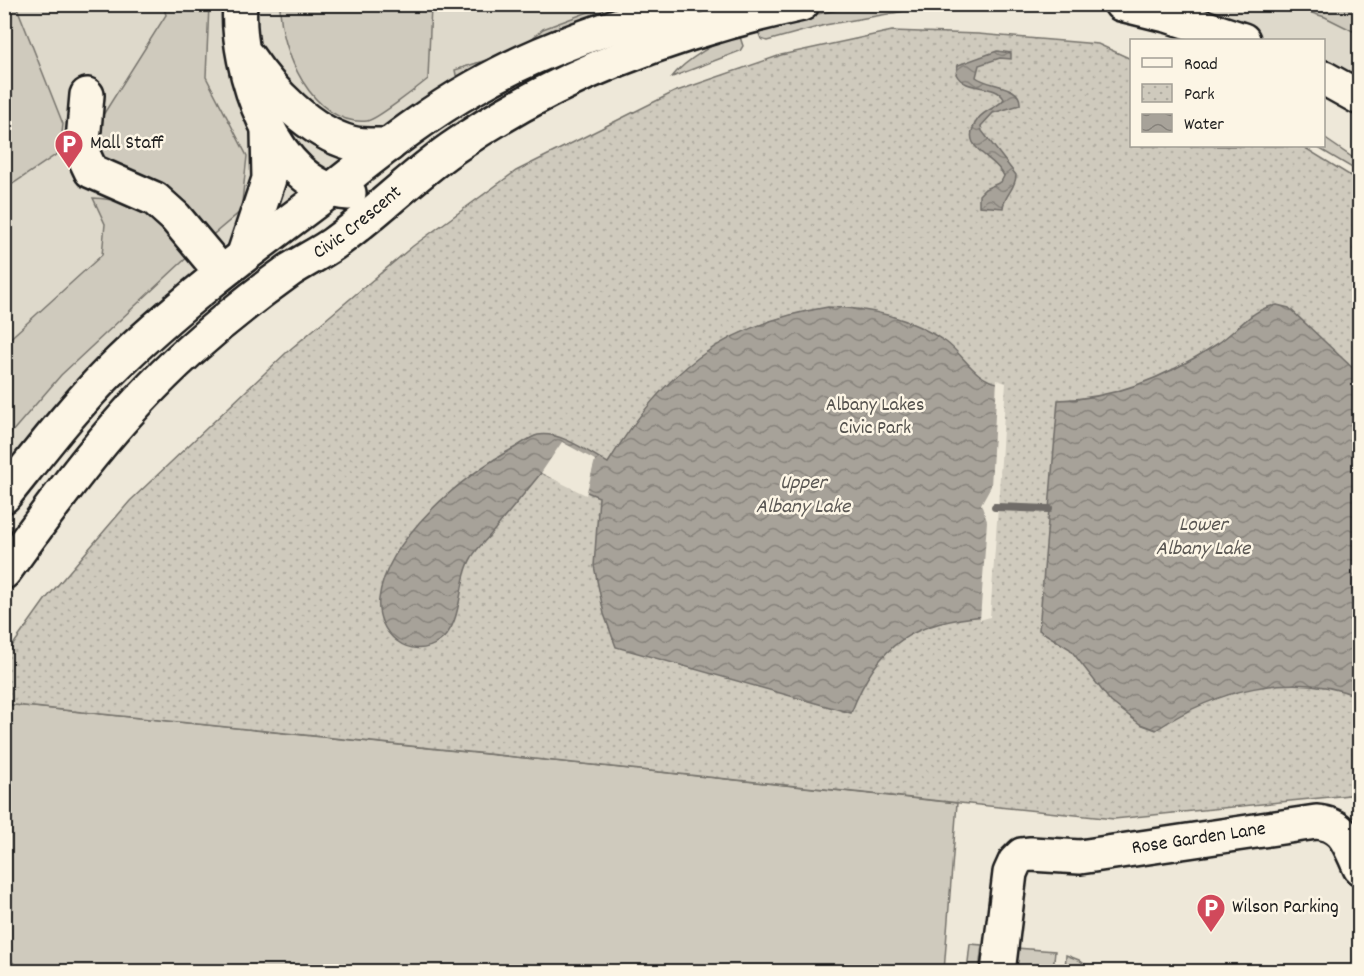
<svg xmlns="http://www.w3.org/2000/svg" width="1364" height="976" viewBox="0 0 1364 976" font-family="Dekko,sans-serif">
<defs>
<pattern id="park-dots" width="8" height="8" patternUnits="userSpaceOnUse" patternTransform="scale(1.5)"><rect width="8" height="8" fill="#cfcabd"/><path d="M2 2h.1M6 6h.1" fill="none" stroke="#b1ada2" stroke-width="1.8" stroke-linecap="round"/></pattern>
<pattern id="water-waves" width="16" height="10" patternUnits="userSpaceOnUse" patternTransform="scale(1.5)"><rect width="16" height="10" fill="#a7a299"/><path d="M0 5q4-4 8 0t8 0" fill="none" stroke="#87837c"/></pattern>
</defs>
<rect width="100%" height="100%" fill="#eee8d9"/>
<filter id="ink" filterUnits="userSpaceOnUse"><feTurbulence type="fractalNoise" baseFrequency=".0167" numOctaves="2"/><feDisplacementMap in="SourceGraphic" scale="12" xChannelSelector="R" yChannelSelector="G"/><feConvolveMatrix kernelMatrix="1 2 1 2 8 2 1 2 1" color-interpolation-filters="sRGB"/></filter>
<g filter="url(#ink)">
<!-- built -->
<path fill="#ded9cb" d="M5,5H686L543,54L221,272L5,496Z
M1121,5H1359V98L1324,78V40H1243Z"/>
<!-- grass -->
<path fill="#cfcabd" stroke="#76736c" stroke-width="1.5" d="M5,4L16,5L63,124L60,152L5,189Z
M163,5H209L206,77L247,156L241,211L209,238L93,155L96,126L166,15Z
M280,5H431L428,79C418,87 376,120 367,121C312,126 280,50 280,5Z
M607,5H662L457,80L455,70L489,59L529,41L543,29Z
M863,5H939L825,25L767,41L761,39L756,26Z
M1285,5H1359V34L1325,17Z
M739,34L743,46L740,51L672,77C684,61 720,39 739,34Z
M1324,138L1359,162V172L1315,146H1324Z
M93,198C141,200 161,219 195,250L61,375L5,440V343L102,255L105,224Z
M5,704L957,803L944,971L23,972L5,955Z
M970,944L982,945L979,971H967Z
M1016,948L1055,951L1053,971L1015,972Z
M1066,955L1079,960L1093,971H1065Z"/>
<!-- park -->
<path fill="url(#park-dots)" stroke="#76736c" stroke-width="1.5" d="M892,31L978,34L1098,44L1131,59L1132,146H1302L1359,181V794L1114,819L5,704V656L45,600L130,501L287,352L413,246L516,171L674,92L781,55Z"/>
<!-- water -->
<path fill="url(#water-waves)" stroke="#6f6c67" stroke-width="1.5" d="M997,51L1011,53V59L1000,58L979,65L976,77C988,87 1022,84 1020,105L993,113L981,126L982,131L1016,175C1016,189 1004,195 1003,208L979,206V195L985,189L1001,182L1004,176C995,155 956,149 978,119C985,109 998,108 1004,99C995,82 965,93 956,74L958,65Z
M1277,305L1289,308L1359,374V697C1291,669 1214,691 1156,730L1140,724L1111,702L1070,649L1039,630L1058,400C1115,399 1170,375 1217,344C1238,330 1252,308 1277,305Z
M828,307C871,308 909,317 946,342C964,355 976,381 999,383L987,616C913,622 878,642 851,713L616,647L604,614L594,566L599,497L541,473C525,493 508,513 492,533C485,541 477,548 472,557C457,581 464,623 440,641C410,663 375,633 379,599C386,539 464,474 514,448C521,444 530,437 538,435C561,431 589,453 608,463C663,372 722,324 828,307Z"/>
<!-- pier -->
<path fill="#eee8d9" d="M997,380L1006,383L998,507L990,617L980,620L987,521L981,504L991,486Z
M562,442L595,460L586,495L541,473Z"/>
<g fill="none" stroke-linecap="round" stroke-linejoin="round">
<!-- stream -->
<path stroke="#6f6c67" stroke-width="8" d="M995,507L1049,509"/>
<!-- minor casing -->
<g stroke="#1c1c1c" stroke-width="38">
<g id="minor">
<path d="M240,4C235,67 274,190 349,193"/>
<path d="M1121,4L1170,16L1243,40"/>
<path d="M248,57C271,91 310,132 351,143C363,146 376,145 389,145"/>
<path d="M1324,78L1360,98"/>
<path d="M87,95L82,152L91,171L155,199L175,217L221,272"/>
<path d="M244,254L269,179L268,132"/>
<path d="M4,496C38,454 71,410 110,371C177,304 255,247 331,190C377,154 423,116 475,87C540,49 613,26 686,4"/>
<path id="s1" d="M4,572C60,494 117,416 188,352C220,323 255,295 290,270C304,261 320,253 333,244C374,215 410,178 451,149C556,75 677,31 802,4"/>
<path id="s2" d="M998,972L1010,873L1015,862L1022,855L1031,854L1080,857L1316,822C1345,824 1349,845 1360,868"/>
</g>
</g>
<!-- minor -->
<use href="#minor" stroke="#fcf5e5" stroke-width="33"/>
</g>
</g>
<!-- icons -->
<defs>
<g id="parking-pin" transform="scale(1.5)"><path d="M0 17L-7.5 6A9.5 9.5 0 1 1 7.5 6Z" fill="#d1495b" stroke="#fcf5e5"/><path d="M-3.5-5.5H1a3.5 3.5 0 0 1 0 7H-1V5.5H-3.5ZM-1-3.4V-.6H.8a1.4 1.4 0 0 0 0-2.8Z" fill="#fff"/></g>
</defs>
<g fill-rule="evenodd">
<use href="#parking-pin" x="69" y="144"/>
<use href="#parking-pin" x="1211" y="908"/>
</g>
<g text-anchor="middle" dominant-baseline="central" stroke-width="5" stroke-linejoin="round" paint-order="stroke">
<!-- poi labels -->
<g font-size="20" fill="#1c1c1c" stroke="#fcf5e5" text-anchor="start">
<text x="90" y="144">Mall Staff</text>
<text x="1232" y="908">Wilson Parking</text>
</g>
<!-- street labels -->
<g font-size="20" fill="#1c1c1c" stroke="#fcf5e5">
<text stroke="none"><textPath href="#s1" startOffset="501">Civic Crescent</textPath></text>
<text stroke="none"><textPath href="#s2" startOffset="300">Rose Garden Lane</textPath></text>
</g>
<!-- park labels -->
<g font-size="20" fill="#52504c" stroke="#fcf5e5">
<text x="875" y="406">Albany Lakes<tspan x="875" dy="23">Civic Park</tspan></text>
</g>
<!-- water labels -->
<g font-size="21" font-style="italic" fill="#5b5854" stroke="#fcf5e5">
<text x="803" y="484">Upper<tspan x="803" dy="24">Albany Lake</tspan></text>
<text x="1203" y="526">Lower<tspan x="1203" dy="24">Albany Lake</tspan></text>
</g>
</g>
<!-- margin -->
<rect width="1364" height="976" fill="none" stroke="#fcf5e5" stroke-width="24"/>
<rect x="12" y="12" width="1340" height="952" fill="none" stroke="#1c1c1c" stroke-width="2" filter="url(#ink)"/>
<!-- legend -->
<rect x="1130" y="39" width="195" height="108" fill="#fcf5e5" stroke="#a29e95" stroke-width="1.5"/>
<rect x="1142" y="58" width="30" height="9" fill="#fcf5e5" stroke="#a29e95" stroke-width="1.5"/>
<text x="1184" y="69" font-size="18" fill="#1c1c1c">Road</text>
<rect x="1142" y="84" width="30" height="18" fill="url(#park-dots)" stroke="#a29e95" stroke-width="1.5"/>
<text x="1184" y="99" font-size="18" fill="#1c1c1c">Park</text>
<rect x="1142" y="114" width="30" height="18" fill="url(#water-waves)" stroke="#a29e95" stroke-width="1.5"/>
<text x="1184" y="129" font-size="18" fill="#1c1c1c">Water</text>
</svg>
